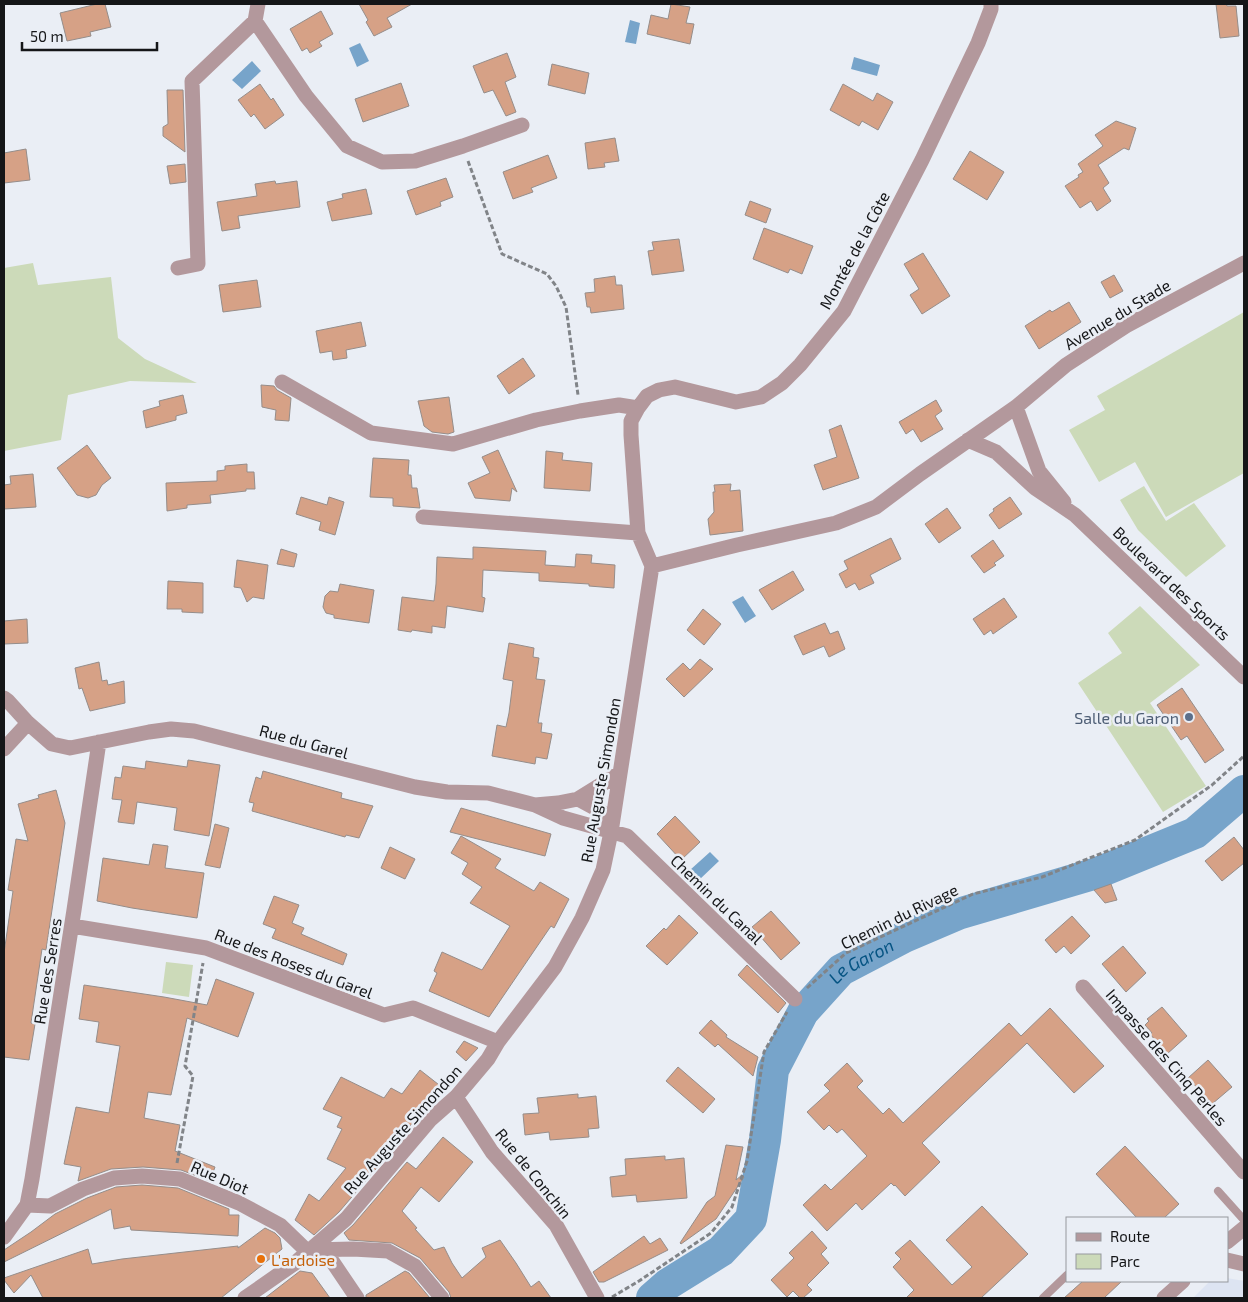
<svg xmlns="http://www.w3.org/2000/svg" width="1248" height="1302" viewBox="0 0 1248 1302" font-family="'Exo 2',sans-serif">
<rect width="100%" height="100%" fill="#eaeef5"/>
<!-- built -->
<path fill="#dde4f2" d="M1227,1278L1244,1281V1298H1193L1210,1281H1227Z"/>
<!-- green -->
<path fill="#ccdab9" d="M33,263L38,285L111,277L118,338L145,359L197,383L130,381L68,395L61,440L4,451V268Z
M1244,312V473L1166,517L1135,462L1099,482L1069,430L1105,410L1097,396Z
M1144,486L1166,521L1194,503L1226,546L1186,577L1138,530L1120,500Z
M1140,606L1200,665L1150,703L1206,786L1163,812L1078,683L1122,653L1108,633Z
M166,962L193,965L189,997L162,993Z"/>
<!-- water -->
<path fill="#77a4ca" d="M630,20L640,23L636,44L625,42Z
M360,43L369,61L357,67L349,48Z
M854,57L880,65L877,76L851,69Z
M252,61L261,71L242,89L232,80Z
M743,596L756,616L745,623L732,602Z
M710,852L719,861L699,880L690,870Z"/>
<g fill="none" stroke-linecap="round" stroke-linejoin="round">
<!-- river -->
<path stroke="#77a4ca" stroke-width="32" id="s1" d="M652,1298L668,1284L721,1251L751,1219L765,1140L773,1070L803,1012L841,970L904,937L958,914L1097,873L1195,833L1244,791"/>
</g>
<!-- building -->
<path fill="#d6a186" stroke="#958d8a" d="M97,4H105L111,27L90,32L91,36L67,41L60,13Z
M359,4H412L387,18L392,27L374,36L366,22L368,20Z
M671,4L690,7L686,23L694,24L690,44L647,34L651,15L668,19Z
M1216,4H1226L1227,6H1236L1239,36L1220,38Z
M321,11L333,34L319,42L322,46L310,53L307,48L302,51L290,29Z
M507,53L516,77L505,82L516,112L506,116L493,90L484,93L473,66Z
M552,64L589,73L585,94L548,85Z
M401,83L409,106L363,122L355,99Z
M260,84L271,100L273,98L284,115L265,129L254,114L251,117L238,100Z
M843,84L873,101L877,93L893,102L878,130L862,121L859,126L830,110Z
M167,90H183L185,152L163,136V127L168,124Z
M1116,121L1136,128L1129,150L1124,148L1098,165L1109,183L1103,188L1111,201L1097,211L1091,201L1080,208L1065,186L1079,177L1078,175L1083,172L1078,164L1103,146L1095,135Z
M615,138L619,161L604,163L605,167L588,169L585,143Z
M26,149L30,180L4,183V153Z
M970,151L1004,172L987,200L953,179Z
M548,155L557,178L531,188L533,192L513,199L503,172Z
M185,164L186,182L170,184L167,166Z
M446,178L453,197L440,202L441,206L416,215L407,191Z
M275,181L276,184L297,181L300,207L238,216L240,228L222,231L217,202L257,196L255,184Z
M366,189L372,214L332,221L327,202L343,198L342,194Z
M750,201L771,209L766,223L745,215Z
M764,228L813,246L802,274L790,269L788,273L753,259Z
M679,239L684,271L652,275L648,251L654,250L652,242Z
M923,253L950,296L922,314L910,295L919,289L904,264Z
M1114,275L1123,291L1110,298L1101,282Z
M615,276L616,285H622L624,309L591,313L590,307H587L585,293L595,292L594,279Z
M257,280L261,307L223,312L219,285Z
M1069,302L1081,322L1039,349L1025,326L1050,310L1052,312Z
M361,322L366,346L346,350L347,358L333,360L332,351L320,353L316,331Z
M523,358L535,376L509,394L497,376Z
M261,385L274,386L277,390L291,398L289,421L275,420L276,410L262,407Z
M183,395L187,413L176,416V420L146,428L143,411L160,406L159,401Z
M449,397L454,432L448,434L432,432L424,426L418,401Z
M936,400L942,411L935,416L943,429L921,442L913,429L906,434L899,422Z
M841,425L859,478L823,490L814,465L837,457L829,430Z
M87,445L111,478L102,485L96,495L88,498L77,495L57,468Z
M498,450L517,492L512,488L510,501L475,498L468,483L490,473L482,457Z
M546,451L563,453L562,460L592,463L590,491L544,488Z
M373,458L409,460L408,475H411L412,488H417L420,508L393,506V498L370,497Z
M247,464V472H254L255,489H246V491L210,495L211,503L187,505V508L167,511L166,483L217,481V471L225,470V466Z
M33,474L36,507L4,509V485L11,484L10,476Z
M731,484L730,491L740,490L743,531L710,535L708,519L714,512L713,492H715L714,485Z
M301,497L327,505L329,497L344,502L335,535L319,530L321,522L296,514Z
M1010,497L1022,514L999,529L989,515L994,511L993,509Z
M947,508L961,528L939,543L925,524Z
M891,538L901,559L870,575L874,583L859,590L855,583L846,588L839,574L848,569L844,561Z
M993,540L1004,556L994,563L996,565L984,573L971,556Z
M473,547L546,551L545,565L575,567L576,554L592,555L591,563L615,565L614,588L589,586V584L539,581V573L483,570L482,597L485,598L483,612L447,606L445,628L432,626V633L412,630L411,632L398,630L402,597L434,601L436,584L437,557L473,559Z
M281,549L297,554L294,567L277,564Z
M237,560L268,565L264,599L253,597L247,602L241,588L234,587Z
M793,571L804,590L772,610L759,590Z
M168,581L203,583V613L182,612V609H167Z
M340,584L374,590L369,623L334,618V615L326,613L323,607L325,596L330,591L338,592Z
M1004,598L1017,617L993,634L991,630L984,635L973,619Z
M703,609L721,624L704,645L687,630Z
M27,619L28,643L4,644V621Z
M825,623L830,634L838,631L845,649L829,657L824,646L803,655L794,636Z
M509,643L534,648L533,657L539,658L536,679L545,680L538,723H542L541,732L552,734L547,759L536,757L535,764L492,756L497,725L506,727L509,713L513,681L503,679Z
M700,659L713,669L684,697L666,679L683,663L690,670Z
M99,662L102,681L107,680L108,685L124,681L125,703L90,711L82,688L79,689L75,668Z
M1182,688L1224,750L1205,763L1187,736L1181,740L1157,705Z
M188,760L220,765L209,836L174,830L177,808L137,802L134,824L118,822L122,800L112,799L115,777L121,778L123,766L145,769L146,761L187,767Z
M263,771L342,793L341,798L373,806L359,838L346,835L345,837L252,811L254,803L249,802L256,777L261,779Z
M56,790L65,823L46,950L42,949L31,1023L35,1024L29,1060L4,1057V953L13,891L8,890L16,839L28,841L18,804L39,798L38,795Z
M461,808L551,834L545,856L450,832Z
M675,816L700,842L681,860L657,834Z
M215,824L229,828L220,868L205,865Z
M461,836L501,859L495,868L534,891L540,882L569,899L554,928L551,926L489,1017L429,991L437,973L434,971L442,952L482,970L510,926L470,903L482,887L462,874L468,863L451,853Z
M1234,837L1244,850V863L1222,881L1205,861Z
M153,844L168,846L165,868L204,873L197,918L132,908L97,901L103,858L149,865Z
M390,847L415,859L405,879L381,868Z
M1111,884L1117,900L1105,903L1094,890Z
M274,896L299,905L292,923L304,928L301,934L347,954L343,965L272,938L276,929L263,924Z
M771,911L800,943L781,960L752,927Z
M679,915L698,933L667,965L646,946L664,928L666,930Z
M1072,916L1090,936L1071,954L1064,946L1056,953L1045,940Z
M1123,946L1146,973L1126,992L1102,964Z
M747,965L786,1003L778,1013L738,975Z
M216,979L254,993L238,1037L187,1018L171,1095L148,1092L144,1118L180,1125L175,1151L215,1167L210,1181L181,1170L143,1167L111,1169L78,1181L81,1167L64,1164L76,1107L109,1113L120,1046L96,1042L99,1022L79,1019L84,985L164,997L207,1005Z
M1162,1007L1187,1036L1167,1054L1150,1034L1152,1033L1145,1025L1149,1021L1147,1019Z
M1050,1008L1104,1066L1074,1093L1027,1043L922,1143L940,1162L905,1196L895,1185L894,1186L891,1183L862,1210L856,1203L827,1231L803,1205L825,1184L831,1190L867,1156L842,1129L837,1133L829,1125L824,1130L807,1112L830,1091L824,1085L847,1063L863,1081L857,1087L883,1114L889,1108L903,1123L1009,1023L1021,1036Z
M711,1020L727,1035L726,1037L758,1057L753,1076L718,1044L715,1047L699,1033Z
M464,1041L478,1048L466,1061L456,1052Z
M1208,1060L1232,1087L1212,1104L1188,1078Z
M678,1067L715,1099L703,1113L666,1081Z
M420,1070L443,1088L390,1149L392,1150L339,1212L314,1235L295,1220L309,1194L319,1201L346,1168L327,1159L342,1129L337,1127L342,1117L323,1109L341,1077L384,1098L391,1088L402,1094Z
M578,1094V1098L596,1096L599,1128L588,1129L589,1137L550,1140L549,1132L525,1135L523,1114L539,1113L537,1098Z
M443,1137L473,1162L439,1202L421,1187L402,1211L417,1228L415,1229L434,1250L444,1247L452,1263L462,1278L486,1257L482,1248L500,1240L516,1263L531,1287L539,1281L551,1298H451L449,1292L420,1258L392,1243L349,1240L344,1233L353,1225L407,1162L416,1169Z
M726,1145L743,1147L736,1180L742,1175L744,1177L716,1219L681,1244L680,1243L707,1202L715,1196Z
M1125,1146L1179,1204L1164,1218H1137L1096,1174Z
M665,1156V1160L684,1158L687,1198L637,1202L636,1195L612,1197L610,1177L626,1175L625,1159Z
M142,1185L178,1188L229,1209V1215H239L238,1236L131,1230L130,1226L114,1229L111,1209L4,1262V1250L31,1232L55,1214L87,1198L116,1187Z
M982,1206L1028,1254L981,1298H906L914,1290L893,1267L901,1259L895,1253L910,1240L952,1285L972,1267L946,1240Z
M265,1228L275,1233L280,1238L282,1249L221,1298H43L31,1275L14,1293L4,1280V1278L88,1249L92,1264L122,1259L238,1246V1248Z
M812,1231L827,1248L821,1254L829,1263L807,1285L812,1290L803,1298H800L793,1291L787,1297L771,1280L794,1258L789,1253Z
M644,1236L650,1244L660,1238L668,1250L604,1282H599L593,1272Z
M300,1271L312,1273L330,1298H265Z
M405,1271L409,1273L430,1298H366V1295Z
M1083,1281H1122L1104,1298H1064Z"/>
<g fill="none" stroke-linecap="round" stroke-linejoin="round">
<!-- path -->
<path stroke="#818488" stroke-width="3" stroke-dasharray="5 2.5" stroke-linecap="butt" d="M468,161L502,254L547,274L556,286L566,307L578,395
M807,988L846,953L973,894L1042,877L1135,840L1212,785L1244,756
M177,1163L193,1076L185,1066L203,963
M612,1297L639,1281L711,1233L732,1207L747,1161L764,1052L787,1012"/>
<!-- lane -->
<path stroke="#b3989c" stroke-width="8" d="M1218,1191L1244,1220
M1043,1298L1067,1275"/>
<!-- street -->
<path stroke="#b3989c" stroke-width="15" d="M255,21L306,96L347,146L382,162L415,161L463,146L522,125
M178,268L198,264L192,81L255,21L258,4
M282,382L371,433L453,444L536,420L580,411L619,405L638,408
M1016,407L1039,471L1064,502
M968,440L996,452L1035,488L1075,515L1244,677
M423,517L638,533
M652,566L737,545L836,523L876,507L920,474L1016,407L1066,365L1126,326L1244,263
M4,698L8,701L28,723L52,744L70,748L149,732L171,729L194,731L415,787L447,792L488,793L535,805L563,818L627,836L795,999
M4,749L28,723
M578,799L602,812L610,830
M535,805L558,803L578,799L620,773
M72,926L206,948L384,1015L413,1008L498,1042
M1083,987L1244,1172
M456,1097L492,1152L556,1225L597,1298
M27,1205L50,1206L83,1189L114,1178L142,1176L180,1179L239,1203L280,1225L308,1252
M4,1237L27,1205L32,1179L74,910L99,742
M1227,1242L1244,1228
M311,1250L353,1249L388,1251L415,1266L442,1298
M313,1251L332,1261L357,1298
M1227,1260L1244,1264
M245,1298L295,1263L346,1219L431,1119L456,1097L488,1059L498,1042L555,967L582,918L603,870L611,832L652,566L638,533L631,435V421L638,408L647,396L659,390L675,387L736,402L761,397L782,383L800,365L844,311L922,160L978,43L991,9V4
M1164,1298L1183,1281"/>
</g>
<!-- markers -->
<circle fill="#5c6f8a" stroke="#eaeef5" stroke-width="2" cx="1189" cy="717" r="5"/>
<circle fill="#e8710a" stroke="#eaeef5" stroke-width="2" cx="261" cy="1259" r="5"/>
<g text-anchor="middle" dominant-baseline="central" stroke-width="5" stroke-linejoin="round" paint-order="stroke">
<!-- street labels -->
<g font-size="16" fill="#151618" stroke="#eaeef5">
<text transform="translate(854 250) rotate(-62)">Montée de la Côte</text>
<text transform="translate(1117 314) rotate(-31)">Avenue du Stade</text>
<text transform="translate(1172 583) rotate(44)">Boulevard des Sports</text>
<text transform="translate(304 741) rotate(15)">Rue du Garel</text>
<text transform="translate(600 780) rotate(-80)">Rue Auguste Simondon</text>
<text transform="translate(717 899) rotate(44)">Chemin du Canal</text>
<text transform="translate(899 916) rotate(-26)">Chemin du Rivage</text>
<text transform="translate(294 963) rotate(21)">Rue des Roses du Garel</text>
<text transform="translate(47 971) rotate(-81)">Rue des Serres</text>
<text transform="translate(1167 1057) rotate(49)">Impasse des Cinq Perles</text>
<text transform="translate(402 1129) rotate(-48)">Rue Auguste Simondon</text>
<text transform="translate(534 1173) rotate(51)">Rue de Conchin</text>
<text transform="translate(220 1177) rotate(23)">Rue Diot</text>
</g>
<!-- service labels -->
<g font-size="16" fill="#4e5e75" stroke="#eaeef5" text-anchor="end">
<text x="1179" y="717">Salle du Garon</text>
</g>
<!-- food labels -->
<g font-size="16" fill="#c56008" stroke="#eaeef5" text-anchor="start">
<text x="271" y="1259">L'ardoise</text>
</g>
<!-- water labels -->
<g font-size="18" font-style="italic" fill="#065483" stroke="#eaeef5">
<text stroke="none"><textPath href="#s1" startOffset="422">Le Garon</textPath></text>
</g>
</g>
<!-- border -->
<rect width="1248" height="1302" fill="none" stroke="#151618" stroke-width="10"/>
<!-- legend -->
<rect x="1066" y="1217" width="162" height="65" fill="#eaeef5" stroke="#95989d"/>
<rect x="1076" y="1233" width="25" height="8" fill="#b3989c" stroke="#95989d"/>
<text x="1110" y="1242" font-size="15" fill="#151618">Route</text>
<rect x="1076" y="1254" width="25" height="15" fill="#ccdab9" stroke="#95989d"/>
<text x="1110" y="1267" font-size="15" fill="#151618">Parc</text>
<!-- scale -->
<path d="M22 42v8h135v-8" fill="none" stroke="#151618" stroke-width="2.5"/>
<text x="30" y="42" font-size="15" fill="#151618" stroke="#eaeef5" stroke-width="4" paint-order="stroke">50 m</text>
</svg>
